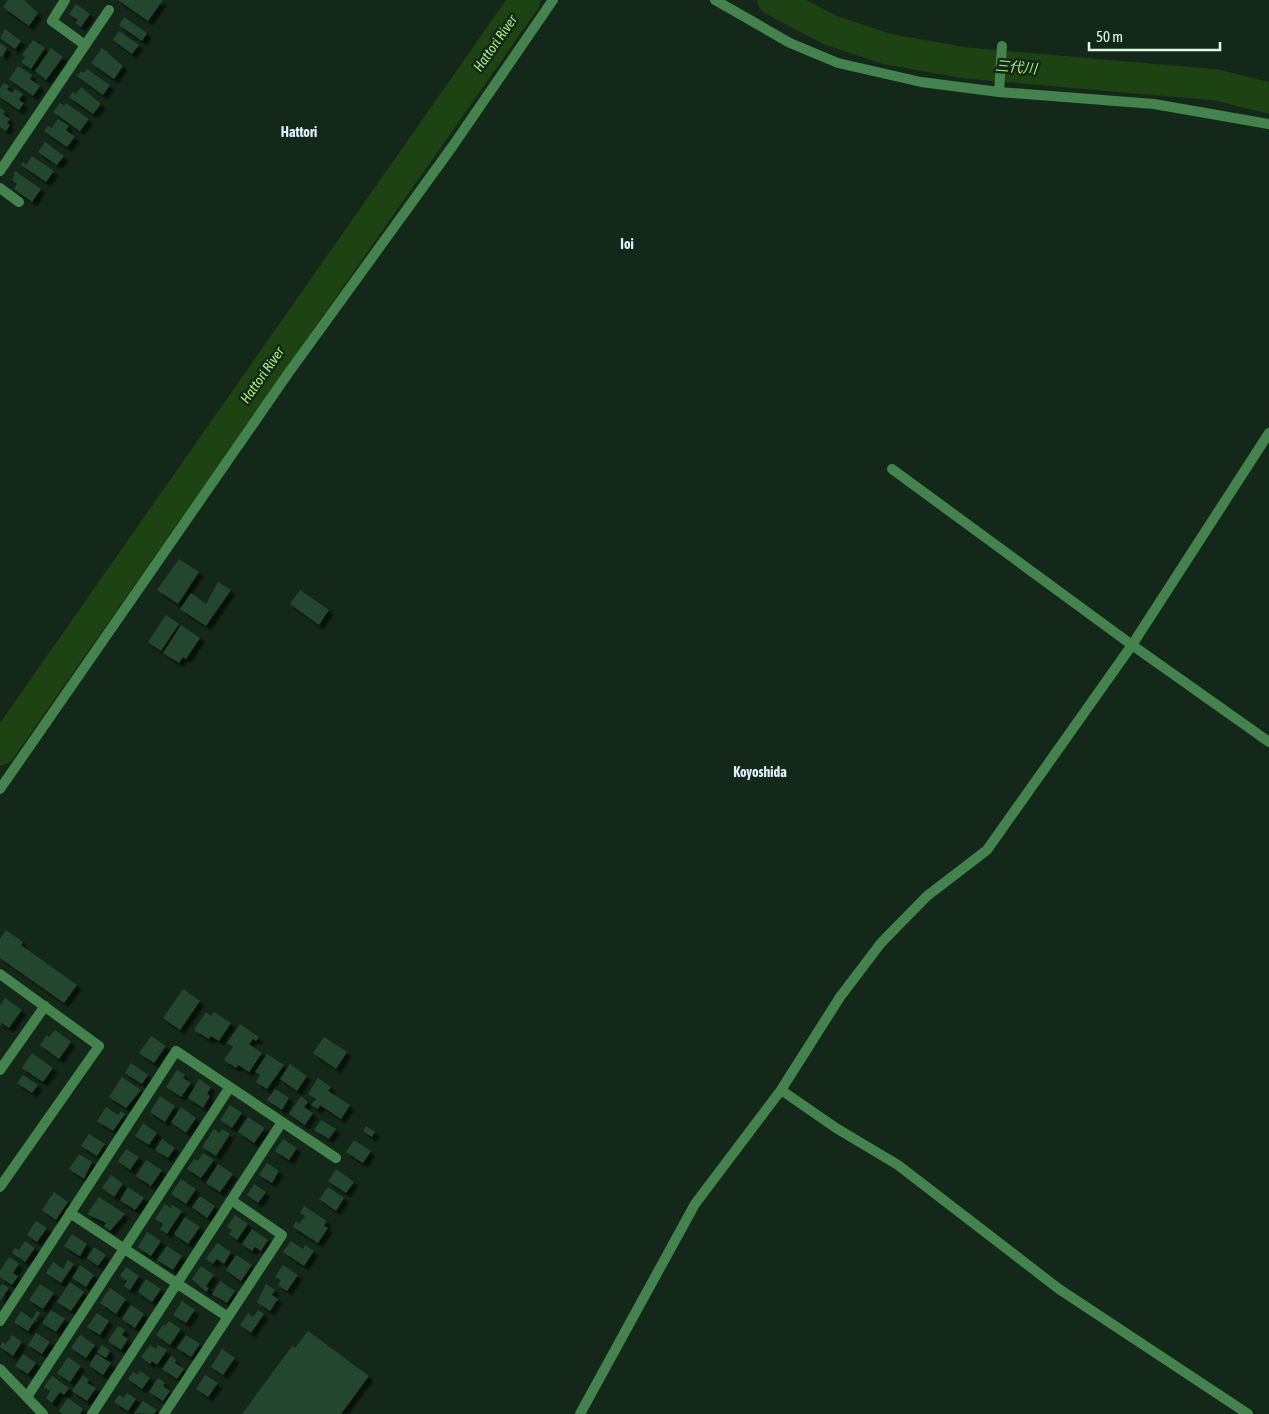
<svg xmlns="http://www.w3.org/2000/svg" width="1269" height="1414" viewBox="0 0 1269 1414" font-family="'Asap Condensed','Noto Sans JP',sans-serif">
<defs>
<filter id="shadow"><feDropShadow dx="4.5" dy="4.5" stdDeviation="1" flood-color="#0009"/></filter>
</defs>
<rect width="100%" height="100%" fill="#14281a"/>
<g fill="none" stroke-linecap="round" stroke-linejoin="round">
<!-- river -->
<path stroke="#1d4312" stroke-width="31" d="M773,0L830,30L887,49L966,63L1217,85L1269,98
M0,750L525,0"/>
</g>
<!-- building -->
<path fill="#22472e" filter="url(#shadow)" d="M8,0H24L38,13L29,26L3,7Z
M118,0H163L148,21Z
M76,4L90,14L81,27L75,23L78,20L69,14Z
M124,17L147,33L142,41L119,25Z
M5,29L21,41L15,49L0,38Z
M119,31L139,45L132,54L113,40Z
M33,40L45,48L31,69L21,62L25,57L22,55Z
M0,43L7,48L2,57L0,56Z
M51,48L63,57L46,80L35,71Z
M102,48L123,66L114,79L91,63Z
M18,66L32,75L30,79L40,86L33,96L9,79Z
M87,69L110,85L103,95L77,76L81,71L84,73Z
M4,83L9,86L7,89L12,93L15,89L23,94L19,100L24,103L19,110L0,97V88Z
M81,87L101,104L93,114L69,97L73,92L76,94Z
M60,103L64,106L66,103L89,119L80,131L53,112Z
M0,108L5,111L3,114L10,119L7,123L10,125L6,131L0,127Z
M58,119L69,126L66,130L75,137L67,147L44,131L48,126L52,128Z
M45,142L64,156L57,165L38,152Z
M32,156L54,171L46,182L21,165L23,162L26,165Z
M15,171L41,189L32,202L14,189L17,184L12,180L15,175L13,174Z
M179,559L199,572L178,604L157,590Z
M218,582L231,590L206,626L180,609L191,593L206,604Z
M300,590L329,610L319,625L290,604Z
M166,615L179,624L161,651L148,642Z
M181,625L200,638L186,659L183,657L179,663L163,653Z
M6,930L23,942L21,945L77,985L64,1003L0,958V939Z
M183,989L200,1001L180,1030L163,1018Z
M5,998L22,1010L9,1028L2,1023L0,1026V1005Z
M206,1012L211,1016L214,1012L231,1023L219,1041L211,1036L209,1039L194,1030Z
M240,1024L259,1037L256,1041L253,1039L249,1044L262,1053L249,1072L238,1065L236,1068L224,1060L233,1047L227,1043Z
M55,1030L71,1042L59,1059L40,1045L47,1035L49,1037Z
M151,1036L166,1046L154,1063L139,1053Z
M324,1037L347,1052L336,1069L313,1053Z
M32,1053L53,1068L43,1082L22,1068Z
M267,1054L284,1065L267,1089L256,1082L260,1075L255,1072Z
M131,1063L148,1075L142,1084L125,1073Z
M290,1064L307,1076L297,1091L280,1079Z
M177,1070L185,1075L183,1078L191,1083L181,1097L166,1087Z
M23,1075L38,1085L32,1093L17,1083Z
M122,1077L141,1090L126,1108L109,1097Z
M318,1078L331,1087L328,1091L350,1105L341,1119L320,1105L318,1109L311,1105L316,1099L308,1094Z
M199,1079L211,1087L207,1094L210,1096L203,1108L188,1098Z
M275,1089L289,1098L282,1110L267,1100Z
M160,1096L175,1106L165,1122L150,1112Z
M301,1096L308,1102L304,1107L313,1113L305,1125L289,1114Z
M230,1105L242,1113L232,1128L220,1120Z
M106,1107L118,1115L121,1111L125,1114L113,1131L97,1121Z
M181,1107L196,1118L186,1133L171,1122Z
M248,1117L265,1128L254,1143L238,1132Z
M321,1120L336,1129L329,1139L314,1130Z
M143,1123L157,1133L149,1145L135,1136Z
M366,1126L375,1132L372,1137L363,1131Z
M214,1129L220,1133L222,1129L230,1134L216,1156L202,1147Z
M89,1134L105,1144L97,1156L81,1146Z
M162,1139L175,1148L168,1158L155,1150Z
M283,1139L297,1148L289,1160L275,1151Z
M354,1140L371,1151L363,1163L346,1152Z
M126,1149L139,1157L130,1170L118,1161Z
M203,1153L214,1160L201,1178L187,1169L194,1159L198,1161Z
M79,1154L92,1162L84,1179L69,1169Z
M146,1160L162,1170L151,1186L136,1176Z
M267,1163L279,1171L272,1183L259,1175Z
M218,1164L233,1174L220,1192L206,1183Z
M336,1169L354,1182L346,1193L328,1181Z
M111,1175L123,1184L114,1197L102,1188Z
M181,1179L196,1189L186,1204L171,1194Z
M254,1184L266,1192L258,1203L247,1195Z
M128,1187L144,1198L135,1210L120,1200Z
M328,1187L344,1198L336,1211L319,1199Z
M54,1192L68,1202L56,1220L42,1210Z
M200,1196L215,1206L207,1218L192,1207Z
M99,1197L125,1214L110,1231L104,1226L106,1223L87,1214Z
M165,1204L170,1208L172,1205L182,1211L167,1234L160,1229L163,1224L155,1219Z
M304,1206L327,1221L324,1225L328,1228L318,1243L293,1227L296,1221L299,1224L305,1216L300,1213Z
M235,1215L248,1224L237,1240L229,1234L232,1230L227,1227Z
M185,1217L200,1227L188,1244L174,1234Z
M36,1221L47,1228L37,1242L27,1235Z
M252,1229L268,1240L261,1251L255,1247L252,1251L242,1244Z
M147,1232L161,1241L151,1256L138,1247Z
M72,1234L87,1244L80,1256L64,1246Z
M25,1241L35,1248L25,1262L12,1253L15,1248L19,1250Z
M291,1241L303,1249L305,1245L314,1251L304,1266L283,1252Z
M217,1243L231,1252L224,1264L217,1259L213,1264L206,1259Z
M167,1246L182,1256L173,1270L157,1260Z
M94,1247L106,1255L98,1266L87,1258Z
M236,1255L252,1265L241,1281L226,1270Z
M9,1257L19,1264L13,1273L18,1276L12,1285L0,1277V1271Z
M68,1260L74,1264L61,1283L46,1273L53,1262L63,1269Z
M80,1265L94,1275L86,1287L72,1278Z
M283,1265L298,1275L287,1291L278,1285L281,1280L275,1277Z
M201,1266L214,1275L206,1286L209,1288L206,1292L192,1279Z
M126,1267L139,1276L130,1290L124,1286L127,1281L120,1276Z
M146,1279L161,1289L152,1302L138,1292Z
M220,1281L235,1291L227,1303L212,1294Z
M70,1282L84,1292L71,1311L57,1302Z
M2,1284L9,1288L0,1301V1287Z
M40,1284L54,1293L43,1309L29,1300Z
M266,1284L275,1290L272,1295L278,1299L270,1311L257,1302Z
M110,1288L126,1299L116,1314L100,1303Z
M182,1301L195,1310L186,1323L173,1315Z
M131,1305L144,1314L135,1328L122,1319Z
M51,1310L65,1319L56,1332L42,1323Z
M258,1310L264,1314L251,1333L240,1325L248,1313L253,1317Z
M21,1311L32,1319L37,1311L40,1313L28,1331L14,1322Z
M97,1313L109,1321L100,1335L87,1327Z
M169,1321L181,1329L170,1345L156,1335L163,1325L165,1326Z
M118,1326L125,1330L122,1335L128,1339L121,1350L108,1341Z
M308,1331L369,1376L341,1414H242L292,1346L295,1348Z
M36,1333L50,1342L42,1354L28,1345Z
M12,1335L22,1342L13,1356L0,1347L2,1342L6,1344Z
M80,1335L95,1345L86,1358L71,1348Z
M186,1335L200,1344L191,1357L177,1348Z
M102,1345L110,1351L106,1358L97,1352Z
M150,1345L156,1349L158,1345L167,1350L157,1365L152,1361L150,1364L141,1357Z
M222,1349L235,1358L223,1375L211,1367Z
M23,1354L36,1363L28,1374L15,1366Z
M96,1354L111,1363L103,1375L89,1365Z
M171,1356L176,1360L175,1363L184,1369L177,1379L162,1369Z
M68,1357L81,1366L70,1382L57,1373Z
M140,1371L150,1378L142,1389L128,1379L133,1372L138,1375Z
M83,1375L89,1380L87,1383L96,1388L87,1401L72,1391Z
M205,1375L218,1383L208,1397L196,1389Z
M52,1376L69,1388L64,1395L60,1392L52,1403L46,1398L50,1391L44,1387Z
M158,1378L165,1383L163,1386L170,1391L163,1401L149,1392Z
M127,1393L136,1399L128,1411L114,1402L119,1395L124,1398Z
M68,1398L83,1409L80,1414H63L59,1411Z
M143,1401L157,1410L154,1414L134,1413Z"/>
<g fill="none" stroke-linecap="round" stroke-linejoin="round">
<!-- minor -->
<path stroke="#44824e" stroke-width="10" d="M65,0L52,21L85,45
M715,0L790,43L838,63L921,82L999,92L1154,104L1269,124
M999,92L1002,46
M0,171L109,10
M0,188L19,202
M892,469L1132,645L1269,742
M0,789L287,375L452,147L553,0
M0,974L99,1046
M0,1070L45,1006
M781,1090L836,1128L898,1165L1059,1289L1248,1414
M70,1213L228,1317
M0,1321L176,1051L336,1158
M0,1369L43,1414
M27,1397L230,1087
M92,1414L282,1122
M164,1414L282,1235L231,1200
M580,1414L695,1204L781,1090L840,997L881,943L927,896L987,850L1132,645L1269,433"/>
<!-- tertiary -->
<path stroke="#44824e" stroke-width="10" d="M0,1187L99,1046"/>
</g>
<g text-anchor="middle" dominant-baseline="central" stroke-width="5" stroke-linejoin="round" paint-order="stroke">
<!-- water labels -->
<g font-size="14" font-style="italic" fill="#a9ef79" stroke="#14281a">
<text transform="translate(495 43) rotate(-55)">Hattori River</text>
<text transform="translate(1016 67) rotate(5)">三代川</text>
<text transform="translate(262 375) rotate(-55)">Hattori River</text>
</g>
<!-- neighbourhood labels -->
<g font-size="14" font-weight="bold" fill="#e0eefb" stroke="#14281a">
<text x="299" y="132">Hattori</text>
<text x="627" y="244">Ioi</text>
<text x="760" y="772">Koyoshida</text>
</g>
</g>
<!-- scale -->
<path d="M1089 42v8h131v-8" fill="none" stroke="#dffbe5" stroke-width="2.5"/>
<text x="1096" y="42" font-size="15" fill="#dffbe5" stroke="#14281a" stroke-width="4" paint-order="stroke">50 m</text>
</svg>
